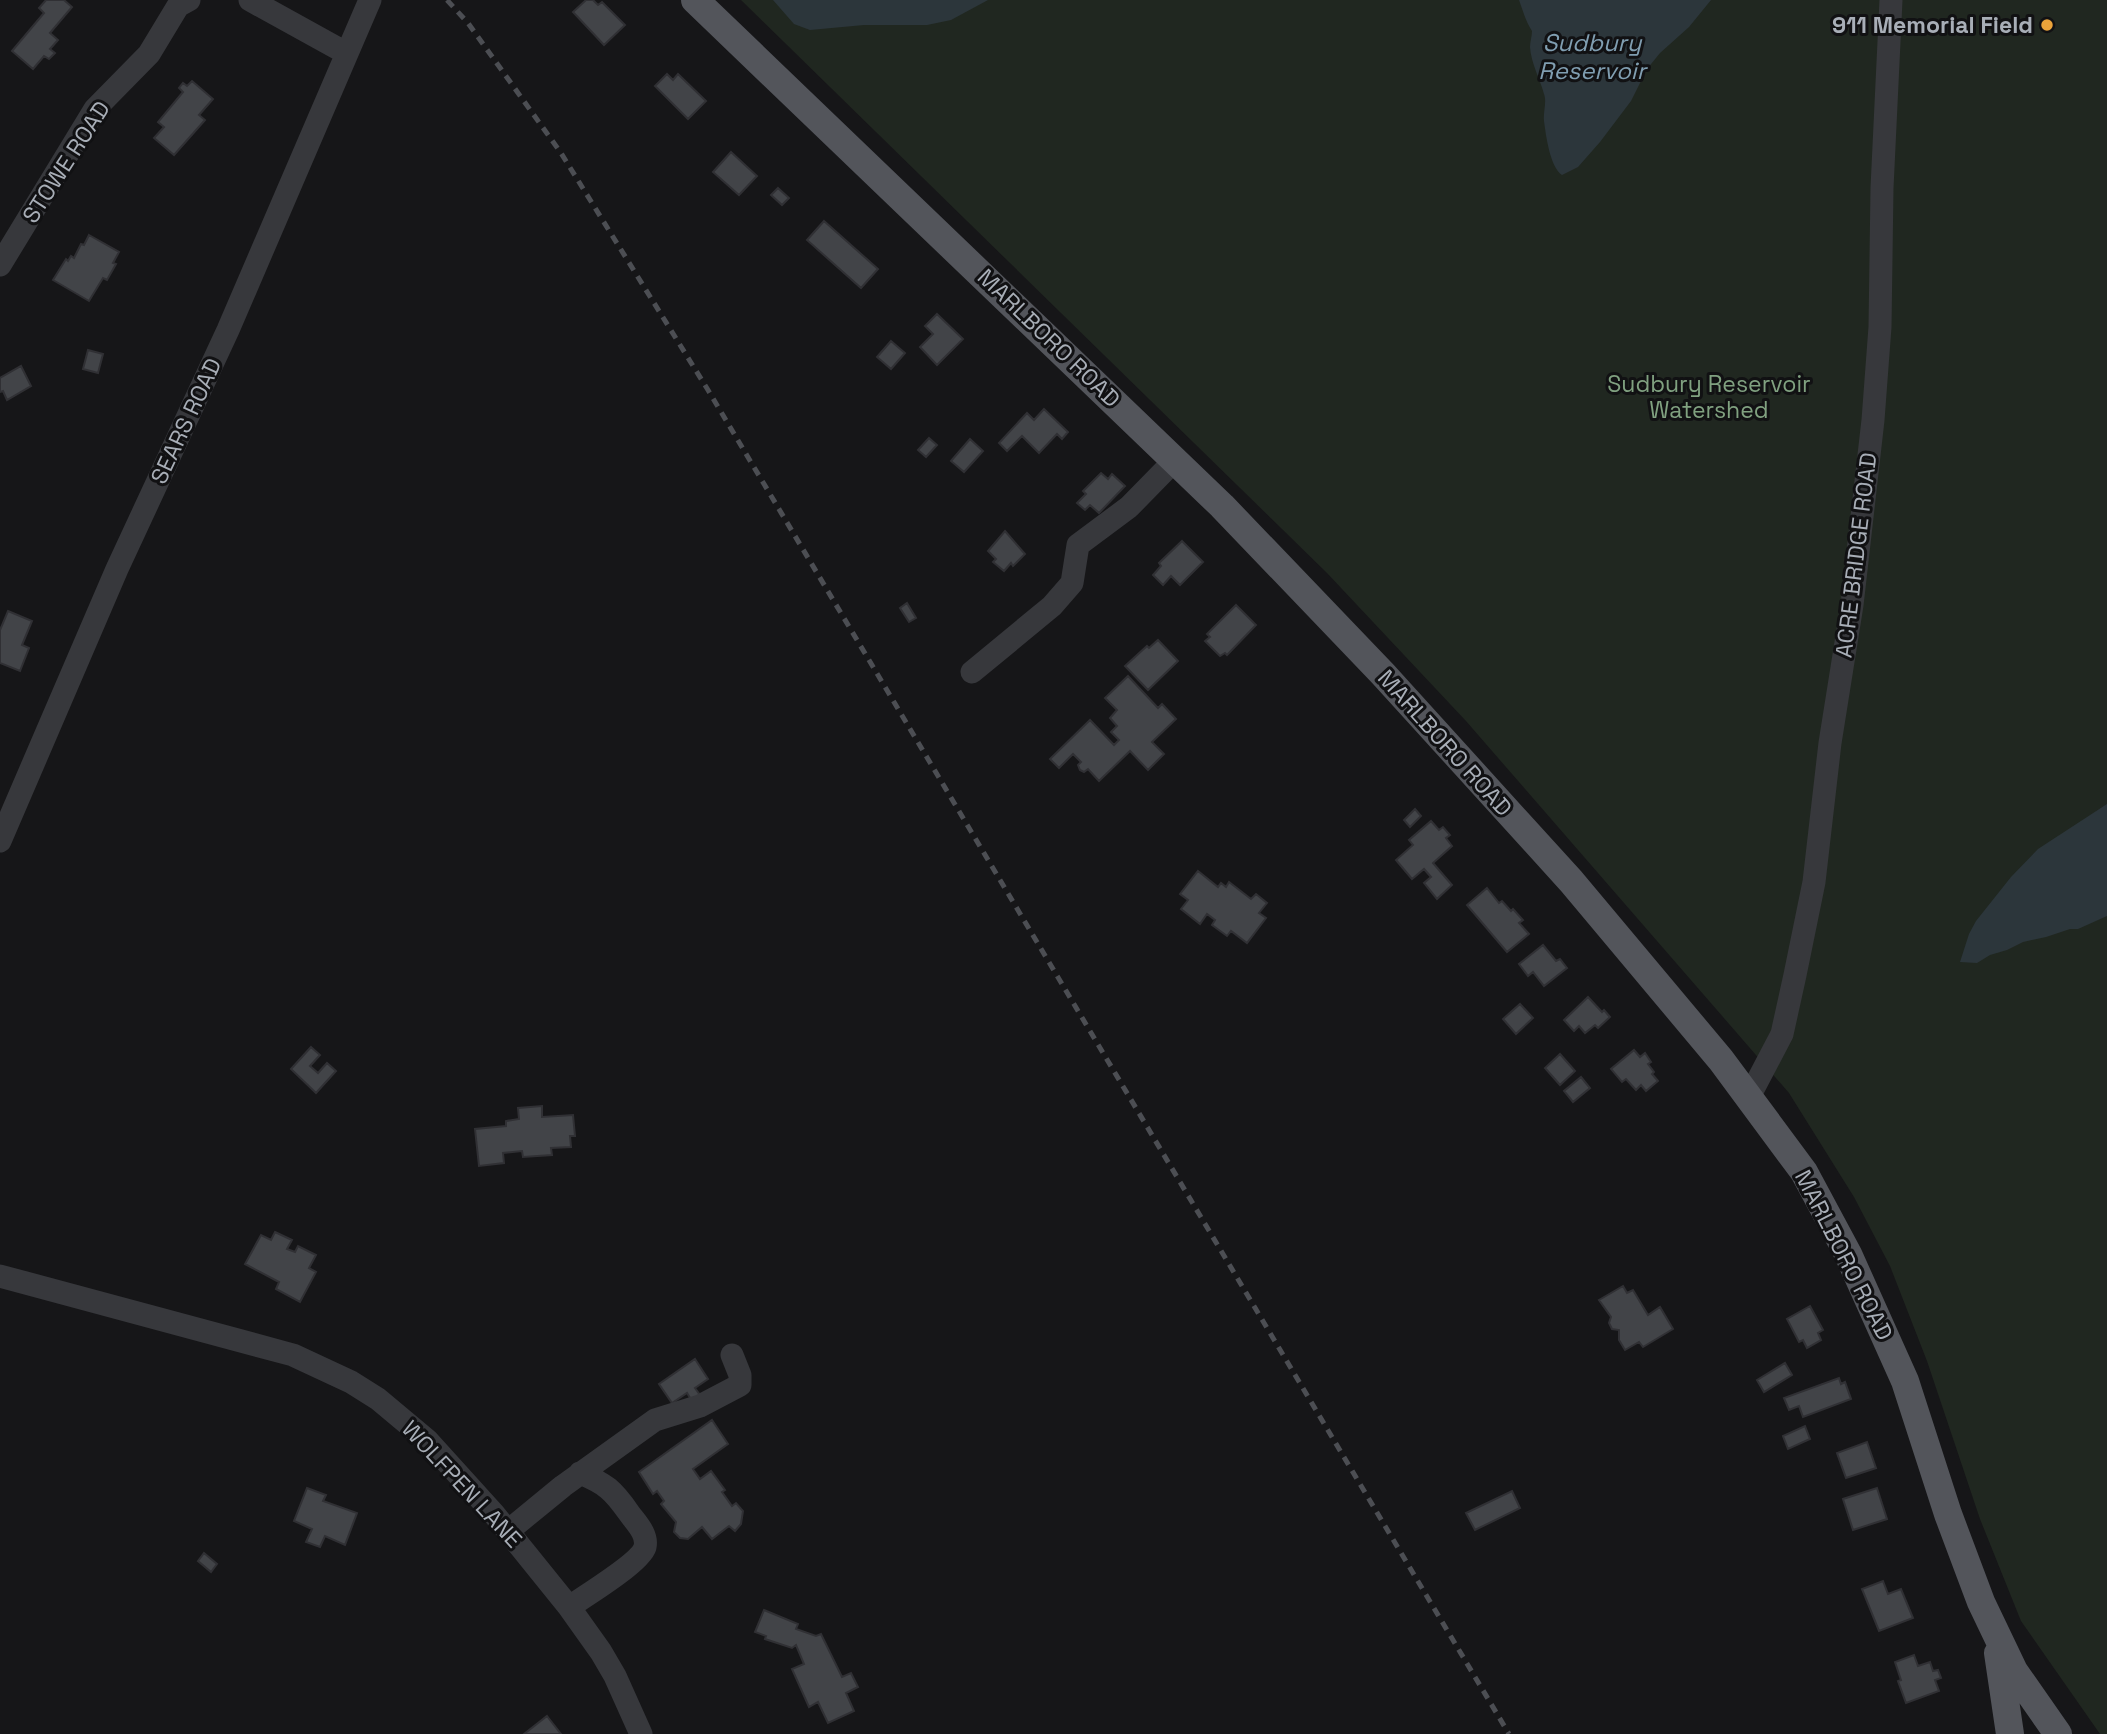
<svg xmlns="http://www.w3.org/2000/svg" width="2107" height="1734" viewBox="0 0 2107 1734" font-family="'Space Grotesk',sans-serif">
<rect width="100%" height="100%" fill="#161618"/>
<!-- green -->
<path fill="#202720" d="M741,0H2107V1734H2100L2021,1621L1980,1519L1927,1361L1890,1266L1854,1197L1789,1093L1466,721L1327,573Z"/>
<!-- water -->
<path fill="#2c363b" d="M773,0H988L951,20L927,25H864L810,30L794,24Z
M1519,0H1711L1689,27L1660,53L1647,69L1631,101L1600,142L1578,167L1562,175C1550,167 1546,136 1544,121C1543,112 1547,102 1544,94C1540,79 1531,63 1530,47C1530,42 1532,36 1532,31C1526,22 1523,11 1519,0Z
M2107,804V916L2078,929H2070L2046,937L2023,942L2007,950L1990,955L1977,963L1960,962L1969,934L1976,921L2011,877L2038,849Z"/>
<!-- building -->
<path fill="#424448" stroke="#303034" stroke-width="2" d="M46,0H64L72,7L50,33L58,40L50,49L55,53L49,59L44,56L33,69L12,51L44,13L39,8Z
M586,0H593L598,5L602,2L625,25L604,45L573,12Z
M667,74L673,80L678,74L706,101L688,119L655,86Z
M192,81L213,99L199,115L205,120L174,155L154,138L164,127L158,122L183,92L179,88L183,83L187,86Z
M731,152L757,176L739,195L713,172Z
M778,188L789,198L782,205L771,195Z
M824,221L878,269L861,288L807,240Z
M89,235L119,252L113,263L116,264L107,280L103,278L89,301L53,280L66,259L68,261L71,256L74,258L81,244L84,245Z
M937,314L963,339L937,365L920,347L933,334L925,326Z
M891,341L905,353L891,369L877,357Z
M88,350L103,354L98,373L83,369Z
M21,366L31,386L7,400L3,391L0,392V378Z
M1044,409L1068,432L1062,439L1057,434L1039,453L1022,436L1007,451L999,443L1027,413L1034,420Z
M929,438L937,445L926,457L918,450Z
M970,439L983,451L964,472L951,461Z
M1101,473L1108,479L1112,474L1125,486L1099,513L1090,505L1085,510L1077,503L1086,494L1083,491Z
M1005,531L1025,554L1013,566L1011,563L1004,571L993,562L996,559L988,551Z
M1182,541L1203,562L1180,585L1171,576L1163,585L1153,575L1161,566L1159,563Z
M907,603L916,618L909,622L900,608Z
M1236,605L1256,625L1227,655L1225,653L1220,656L1205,641L1210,637L1207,634Z
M8,611L32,621L22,645L29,648L20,671L0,663V630Z
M1158,640L1178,661L1148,690L1125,666L1147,646L1149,648Z
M1128,676L1158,708L1162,704L1176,719L1152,742L1164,754L1148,770L1130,751L1099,781L1088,769L1084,772L1080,770L1078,765L1081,762L1073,754L1059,768L1050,759L1090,720L1114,745L1119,740L1111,732L1117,726L1110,718L1117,710L1105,698Z
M1415,809L1421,816L1410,827L1404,820Z
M1431,821L1439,830L1443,827L1450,835L1446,838L1452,846L1433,863L1452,885L1437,899L1424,883L1431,877L1424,869L1412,879L1396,860L1413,845L1409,840Z
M1198,871L1218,887L1221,883L1226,887L1229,882L1251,899L1256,894L1267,903L1259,913L1266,918L1247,943L1231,931L1227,936L1212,925L1215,920L1207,914L1200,924L1181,909L1188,900L1180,894Z
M1487,888L1499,903L1502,901L1511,911L1513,909L1523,920L1519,923L1529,934L1507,952L1467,905Z
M1543,945L1556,961L1560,959L1567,968L1544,986L1533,972L1528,976L1519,964Z
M1588,997L1602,1012L1604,1010L1610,1017L1598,1028L1595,1025L1585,1033L1579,1026L1574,1031L1564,1020Z
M1520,1004L1533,1018L1516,1034L1503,1019Z
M311,1047L320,1055L310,1066L318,1073L327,1063L336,1071L316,1093L291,1069Z
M1634,1050L1640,1057L1645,1053L1651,1062L1648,1064L1654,1072L1652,1074L1658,1081L1646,1091L1641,1085L1636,1090L1626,1079L1622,1082L1611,1069Z
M1560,1054L1575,1071L1560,1085L1545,1068Z
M1581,1077L1590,1088L1573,1102L1564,1091Z
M542,1106V1117L573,1115L575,1136H570L571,1147L551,1148L552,1155L523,1157L522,1151L503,1153L504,1163L479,1166L475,1129L506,1126V1121L519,1119L518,1108Z
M275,1232L292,1240L287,1249L295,1252L298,1246L316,1255L309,1268L316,1272L300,1302L276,1289L279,1282L245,1264L261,1235L271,1240Z
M1623,1286L1627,1293L1633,1290L1648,1315L1660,1307L1673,1329L1643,1347L1639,1342L1625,1350L1619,1340V1330L1612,1329L1609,1323L1611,1317L1599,1300Z
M1810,1306L1823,1330L1818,1333L1821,1340L1807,1348L1803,1340L1799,1342L1787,1319Z
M695,1359L708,1379L695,1388L700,1395L692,1401L687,1393L672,1403L659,1384Z
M1785,1363L1792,1375L1764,1392L1757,1380Z
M1839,1378L1841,1384L1845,1382L1851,1399L1803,1417L1799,1406L1789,1410L1784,1398Z
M712,1420L728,1444L693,1469L700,1479L711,1471L725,1490L722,1492L732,1506L736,1503L743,1511L741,1524L735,1531L729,1526L712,1539L702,1527L688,1539L680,1538L674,1532L676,1522L661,1504L664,1501L657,1491L653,1494L639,1472Z
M1805,1426L1810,1439L1788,1449L1783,1436Z
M1867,1442L1876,1468L1846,1478L1837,1453Z
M307,1488L326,1495L323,1501L357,1513L345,1545L325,1536L320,1547L306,1542L312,1529L294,1521Z
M1877,1488L1887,1519L1853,1530L1843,1499Z
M1512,1491L1520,1508L1475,1530L1466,1513Z
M204,1553L217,1564L211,1572L198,1561Z
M1883,1581L1888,1594L1901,1589L1913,1618L1879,1631L1862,1589Z
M764,1610L798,1624L796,1629L816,1636L821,1634L842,1677L851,1673L858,1687L846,1693L854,1711L828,1723L818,1702L809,1707L792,1669L804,1664L796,1645L792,1648L765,1639L766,1636L755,1632Z
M1914,1655L1918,1666L1930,1662L1933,1671L1938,1670L1941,1678L1935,1680L1939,1691L1906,1703L1898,1681L1901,1680L1895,1662Z
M547,1716L561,1734H524Z"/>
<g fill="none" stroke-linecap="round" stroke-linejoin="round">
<!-- minor -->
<path stroke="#37383c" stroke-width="23" d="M250,0L346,53
M0,265L95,109L149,54L178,6L189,0
M972,672L1052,606L1072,583L1078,545L1129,507L1176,459
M0,841L117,569L228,330L370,0
M1749,1097L1782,1034L1795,975L1814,882L1830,743L1852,605L1873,420L1880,327L1882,188L1891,0
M0,1276L293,1355L351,1382L378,1399L427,1440L494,1514L569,1607L601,1652L615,1676L641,1734
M508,1531L563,1486L655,1420L700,1406L740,1385V1375L732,1355
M569,1607C584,1597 641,1562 645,1547C648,1534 636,1523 629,1513C613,1490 606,1484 580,1473"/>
<!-- major -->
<path stroke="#53555b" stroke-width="28" d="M695,0L1222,506L1383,674L1571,881L1721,1060L1804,1172L1848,1254L1905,1381L1948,1514L1981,1602L2014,1671L2058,1734
M1998,1653L2010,1734"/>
<!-- rail -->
<path stroke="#4c4e53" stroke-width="5" stroke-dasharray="9 7" stroke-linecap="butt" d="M447,0L468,23L561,153L708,390L1509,1734"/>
</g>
<!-- markers -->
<circle fill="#eba33a" stroke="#111113" stroke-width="2.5" cx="2047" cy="25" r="7"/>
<g text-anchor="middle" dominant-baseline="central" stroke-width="6" stroke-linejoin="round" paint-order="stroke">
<!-- poi labels -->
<g font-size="23" font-weight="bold" fill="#a8aeb7" stroke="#111113" text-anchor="end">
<text x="2033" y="25">911 Memorial Field</text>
</g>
<!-- street labels -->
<g font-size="23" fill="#a8aeb7" stroke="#111113">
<text transform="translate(66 162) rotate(-57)">STOWE ROAD</text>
<text transform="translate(1049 338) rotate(44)">MARLBORO ROAD</text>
<text transform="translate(186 421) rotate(-65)">SEARS ROAD</text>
<text transform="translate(1856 555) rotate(-83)">ACRE BRIDGE ROAD</text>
<text transform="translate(1445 743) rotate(48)">MARLBORO ROAD</text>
<text transform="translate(1844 1255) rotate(63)">MARLBORO ROAD</text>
<text transform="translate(462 1484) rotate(47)">WOLFPEN LANE</text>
</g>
<!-- park labels -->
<g font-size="23" fill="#80a180" stroke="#111113">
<text x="1709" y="384">Sudbury Reservoir<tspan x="1709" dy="26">Watershed</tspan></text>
</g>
<!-- water labels -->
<g font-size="24" font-style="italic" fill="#809eb1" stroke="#111113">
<text x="1592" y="42">Sudbury<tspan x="1592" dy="28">Reservoir</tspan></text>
</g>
</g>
</svg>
